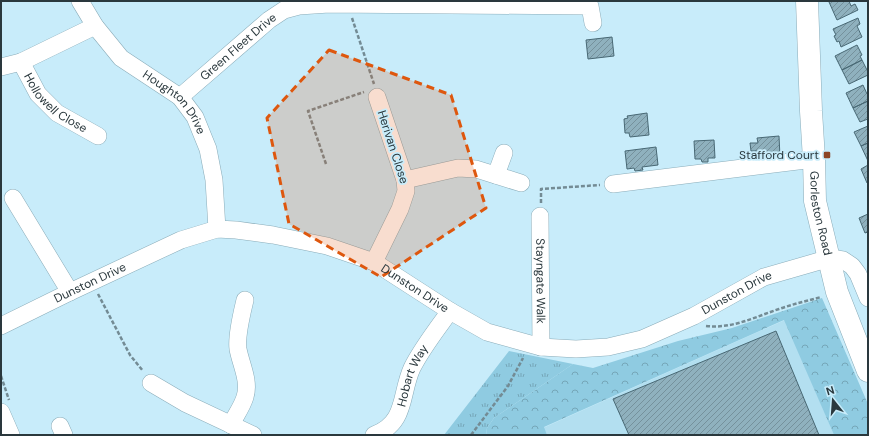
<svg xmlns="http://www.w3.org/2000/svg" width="869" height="436" viewBox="0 0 869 436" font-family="'DM Sans',sans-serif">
<defs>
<pattern id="forest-crowns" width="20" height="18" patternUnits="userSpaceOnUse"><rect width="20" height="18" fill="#8fcbe1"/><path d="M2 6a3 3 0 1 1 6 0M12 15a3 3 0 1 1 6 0" fill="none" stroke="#75a6b8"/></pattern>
<pattern id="park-tufts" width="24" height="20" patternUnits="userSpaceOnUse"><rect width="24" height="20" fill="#8fcbe1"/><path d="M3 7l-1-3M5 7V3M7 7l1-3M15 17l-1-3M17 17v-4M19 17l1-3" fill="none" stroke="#75a6b8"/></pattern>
<pattern id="building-hatch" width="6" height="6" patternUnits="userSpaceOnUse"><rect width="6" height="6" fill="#8fb1be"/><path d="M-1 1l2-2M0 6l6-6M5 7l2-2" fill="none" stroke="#75919c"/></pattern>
</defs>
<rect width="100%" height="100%" fill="#c8ecfa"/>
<!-- built -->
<path fill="#b3dff0" d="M785,320L834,435H547L543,428Z"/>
<!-- forest -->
<path fill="url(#forest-crowns)" d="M822,298L868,404V435H834L784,320L544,427L547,435H486L487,428L494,418L573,364L593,368L678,341L732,328Z"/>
<!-- park -->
<path fill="url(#park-tufts)" d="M509,351L573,364L494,418L487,428L486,435H444Z"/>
<!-- building -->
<path fill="url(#building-hatch)" stroke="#486874" d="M832,1H849L851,6L855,4L858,10L837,20L829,2Z
M858,18L860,24L857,26L862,37L841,47L839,41L837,42L834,36L836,35L833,29Z
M612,37L614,56L588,59L586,40Z
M857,45L862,55L860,56L862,60L842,70L835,56Z
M862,60L868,72V75L849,84L842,70Z
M863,85L867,94L868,93V101L853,108L846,93Z
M868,101V119L860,122L853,108Z
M647,113L649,135L630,137L629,133H625L624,119L628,118L627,116Z
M868,126V143L861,146L854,132Z
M779,136L780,157L759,158L758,151H751L750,143H758L757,138Z
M714,140L715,158H708V162H702L701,159H695L694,141Z
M868,143V161L861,146Z
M656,147L658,165L642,167L643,170L635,171L634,168L627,169L625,151Z
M868,165V183H867L861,169Z
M868,214V232L865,233L859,218Z
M776,331L819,435H629L613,399Z"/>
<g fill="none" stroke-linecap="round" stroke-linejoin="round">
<!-- minor casing -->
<g stroke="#8aacb9" stroke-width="18">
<g id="minor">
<path id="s1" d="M80,1L95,26L121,58L180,97L195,117L208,149L214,180L217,229"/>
<path id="s2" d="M21,62L38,94L57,113L98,136"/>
<path d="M1,67L21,62L95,26"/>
<path id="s3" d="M180,97L269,20L284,10L299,6L329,4L590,6L593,23"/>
<path d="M496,175L504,153"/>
<path d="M405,180L458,168L476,169L521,183"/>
<path d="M613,184L814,159"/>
<path d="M13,198L70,292"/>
<path id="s4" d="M540,216L541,347"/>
<path d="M374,262L400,209L406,191L405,180L377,97"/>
<path id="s5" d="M1,326L70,292L181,240L217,229L236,230L273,235L327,246L374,262L450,311L487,332L541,347L576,349L608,347L642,339L694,316L764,277L830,258L843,260L852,266L858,274L868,298"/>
<path d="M151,383L185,403L253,435"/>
<path d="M1,412L11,435"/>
<path d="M231,425C235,416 242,407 245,397C250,381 241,365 238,349C236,336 242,313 245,300"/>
<path d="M60,426L64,435"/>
<path id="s6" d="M374,435C407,423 400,394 412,368C422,348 437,329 450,311"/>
</g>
</g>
<!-- major casing -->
<g stroke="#8aacb9" stroke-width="23">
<g id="major">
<path id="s7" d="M807,1L811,111L814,159L815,201L837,292L868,371"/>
</g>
</g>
<!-- path -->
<path stroke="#738b94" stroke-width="2.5" stroke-dasharray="4 2" stroke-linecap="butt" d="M352,18L374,84
M326,164L308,111L364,92
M541,203V189L600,185
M98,294L130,355L143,371
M706,326C732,329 755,317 779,309C793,304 807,301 821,297
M1,376L9,400
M471,435L508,386L523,358"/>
<!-- minor -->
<use href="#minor" stroke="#fff" stroke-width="17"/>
<!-- major -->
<use href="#major" stroke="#fff" stroke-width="22"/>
</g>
<!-- marked area -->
<path fill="#de570e" fill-opacity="0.2" stroke="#de570e" stroke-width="3" stroke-dasharray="8 5" stroke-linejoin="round" d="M329,50L451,95L486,208L381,277L289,224L267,118Z"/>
<!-- markers -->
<rect fill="#8e4626" stroke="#c8ecfa" stroke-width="1.5" x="823" y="151" width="8" height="8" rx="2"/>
<g text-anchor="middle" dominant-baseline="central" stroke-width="3.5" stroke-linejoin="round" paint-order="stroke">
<!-- street labels -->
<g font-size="12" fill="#2a383d" stroke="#c8ecfa">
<text stroke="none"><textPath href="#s3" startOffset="77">Green Fleet Drive</textPath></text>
<text stroke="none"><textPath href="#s2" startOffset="55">Hollowell Close</textPath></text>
<text stroke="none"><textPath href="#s1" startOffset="141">Houghton Drive</textPath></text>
<text transform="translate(393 147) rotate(72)">Herivan Close</text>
<text stroke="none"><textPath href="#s7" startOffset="213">Gorleston Road</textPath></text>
<text stroke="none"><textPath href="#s4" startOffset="65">Stayngate Walk</textPath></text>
<text stroke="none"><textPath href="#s5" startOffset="99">Dunston Drive</textPath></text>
<text stroke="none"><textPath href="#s5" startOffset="447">Dunston Drive</textPath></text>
<text stroke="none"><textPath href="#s5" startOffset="795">Dunston Drive</textPath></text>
<text stroke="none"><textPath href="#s6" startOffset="74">Hobart Way</textPath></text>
</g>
<!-- poi labels -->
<g font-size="12" fill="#2a383d" stroke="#c8ecfa" text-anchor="end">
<text x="819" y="155">Stafford Court</text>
</g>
</g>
<!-- border -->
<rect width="869" height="436" fill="none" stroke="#2a383d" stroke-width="4"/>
<!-- north arrow -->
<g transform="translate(833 400) rotate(343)" stroke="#c8ecfa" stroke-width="3" paint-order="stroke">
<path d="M0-3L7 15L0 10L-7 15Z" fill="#2a383d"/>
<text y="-6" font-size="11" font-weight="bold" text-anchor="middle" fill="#2a383d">N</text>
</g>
</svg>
